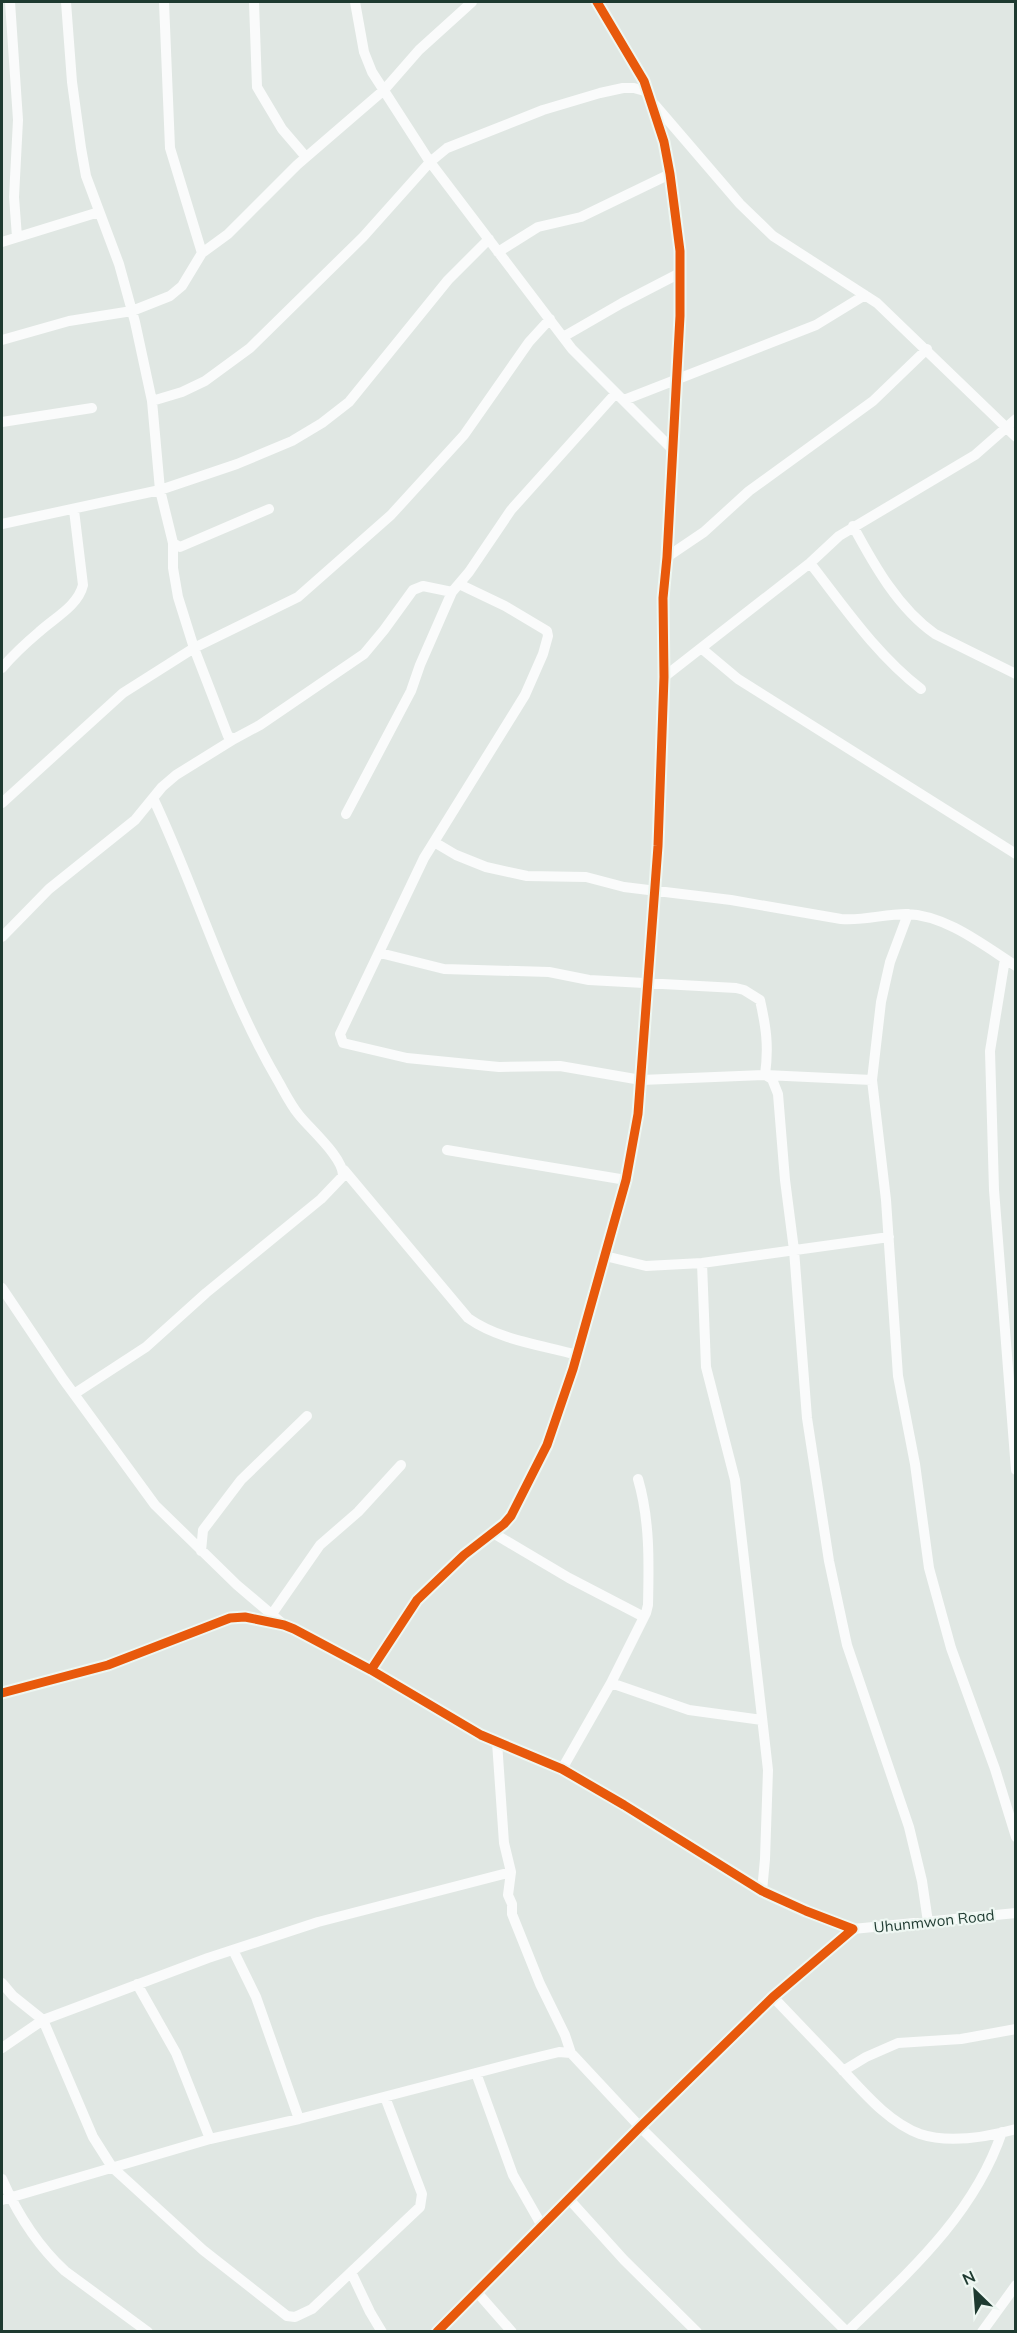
<svg xmlns="http://www.w3.org/2000/svg" width="1017" height="2333" viewBox="0 0 1017 2333" font-family="Mulish,sans-serif">
<rect width="100%" height="100%" fill="#e0e7e3"/>
<g fill="none" stroke-linecap="round" stroke-linejoin="round">
<!-- street -->
<path stroke="#fafbfb" stroke-width="10" d="M10,2L18,120L14,197L17,237
M66,2L72,82L81,148L86,176L119,264L135,322L152,401L160,490L173,543L180,547L269,509
M164,2L170,148L202,253
M254,2L257,87L282,129L306,157
M355,2L364,52L372,72L430,162L572,349L673,450
M655,105L740,204L773,236L877,303L1016,437
M2,242L99,212
M498,252L538,227L581,217L670,174
M563,337L622,303L680,273
M2,340L69,321L132,311L170,296L182,286L202,253L228,234L297,165L384,90L419,50L472,2
M624,400L816,325L865,295
M152,401L182,392L205,381L250,348L363,237L430,162L447,148L543,110L600,93L623,88H634L648,92
M2,422L92,408
M2,524L160,490L237,464L292,441L322,423L349,402L448,280L489,239
M853,526C874,565 898,608 935,634L1016,674
M173,543V568L178,597L194,648L228,736L234,739L260,725L364,654L384,630L413,590L423,586L452,592L469,572L511,510L616,393
M667,557L704,532L749,491L873,401L927,349
M810,563C845,608 876,654 921,689
M459,584L505,606L547,631L548,636L543,654L525,695L424,858L340,1034L343,1043L407,1058L499,1067L560,1066L641,1080L765,1075L872,1080
M701,648L738,679L1016,854
M2,668C13,655 26,643 39,632C54,618 78,606 83,585L74,510
M664,677L810,563L839,536L975,455L1016,419
M2,803L123,693L194,648L298,597L391,515L464,435L529,342L550,319
M346,814L411,691L420,665L452,592
M434,842L456,855L486,867L527,876L586,877L624,887L731,900L841,919C864,921 884,914 906,914C946,915 983,945 1016,966
M908,914L890,962L881,1002L872,1080L886,1200L898,1376L915,1464L929,1568L951,1648L995,1769L1016,1837
M2,937L49,889L135,820L162,787L176,775L234,739
M380,953L444,969L549,972L589,980L736,988L744,990L760,1000C766,1027 769,1046 765,1075L772,1079L778,1094L785,1180L794,1250L807,1418L829,1561L847,1645L909,1827L922,1881L928,1922
M1005,959L990,1051L994,1190L1016,1470
M447,1150L626,1180
M344,1170L468,1318C499,1340 541,1345 577,1355
M605,1256L646,1266L702,1263L889,1237
M702,1263L706,1367L735,1480L768,1770L765,1859L762,1891
M2,1288L63,1379L155,1505L237,1585L283,1624
M74,1394L146,1347L206,1293L321,1199L343,1176C344,1158 310,1129 299,1115C290,1104 284,1091 277,1079C225,990 197,891 153,798
M493,1533L569,1578L644,1617
M201,1551L203,1530L241,1480L307,1416
M272,1614L320,1545L358,1512L401,1465
M371,1670L417,1600L464,1555L504,1524L511,1516L547,1445L573,1369L626,1180L638,1114L658,846L664,677L663,598L667,557L680,316V251L670,174L664,142L644,81L597,2
M611,1683L689,1710L762,1720
M2,1693L108,1665L230,1618L245,1617L284,1625L294,1629L371,1670L481,1735L562,1769L624,1805L762,1891L806,1911L853,1929L773,1997L640,2127L437,2332
M497,1742L504,1843L511,1872L508,1895L512,1904V1914L540,1984L565,2035L571,2053
M562,1769L611,1683L646,1613L648,1605C649,1563 650,1520 638,1479
M853,1929L1016,1913
M233,1950L256,1997L299,2119
M2,1983L13,1996L43,2020L93,2137L112,2167L203,2250L287,2316L295,2317L312,2309L420,2207L422,2194L385,2097
M137,1984L176,2053L210,2139
M773,1997C794,2019 815,2041 837,2064C861,2089 887,2122 920,2134C950,2144 987,2137 1016,2129
M2,2048L43,2020L208,1958L318,1922L511,1872
M843,2071L866,2057L898,2043L961,2039L1016,2029
M476,2073L513,2175L542,2226
M2,2179C17,2213 38,2246 65,2271L148,2332
M568,2198L624,2260L697,2332
M2,2200L210,2139L299,2119L522,2061L559,2052L571,2053L640,2127L847,2332
M351,2272L370,2312L382,2332
M476,2291L512,2332
M847,2332C909,2272 974,2215 1002,2132
M982,2332L1016,2285"/>
<!-- cycleway casing -->
<g stroke="#eef7f2" stroke-width="13">
<path id="cycleway" d="M371,1670L417,1600L464,1555L504,1524L511,1516L547,1445L573,1369L626,1180L638,1114L658,846L664,677L663,598L667,557L680,316V251L670,174L664,142L644,81L597,2
M2,1693L108,1665L230,1618L245,1617L284,1625L294,1629L371,1670L481,1735L562,1769L624,1805L762,1891L806,1911L853,1929L773,1997L640,2127L437,2332"/>
</g>
<!-- cycleway -->
<use href="#cycleway" stroke="#e8590c" stroke-width="9"/>
</g>
<g text-anchor="middle" dominant-baseline="central" stroke-width="4.5" stroke-linejoin="round" paint-order="stroke">
<!-- street labels -->
<g font-size="15" fill="#1e3a30" stroke="#eef7f2">
<text transform="translate(934 1921) rotate(-6)">Uhunmwon Road</text>
</g>
</g>
<!-- border -->
<rect width="1017" height="2333" fill="none" stroke="#1e3a30" stroke-width="6"/>
<!-- north arrow -->
<g transform="translate(975 2291) rotate(335)" stroke="#eef7f2" stroke-width="4.5" paint-order="stroke">
<path d="M0-4.5L10 22L0 15L-10 22Z" fill="#1e3a30"/>
<text y="-9" font-size="16" font-weight="bold" text-anchor="middle" fill="#1e3a30">N</text>
</g>
</svg>
